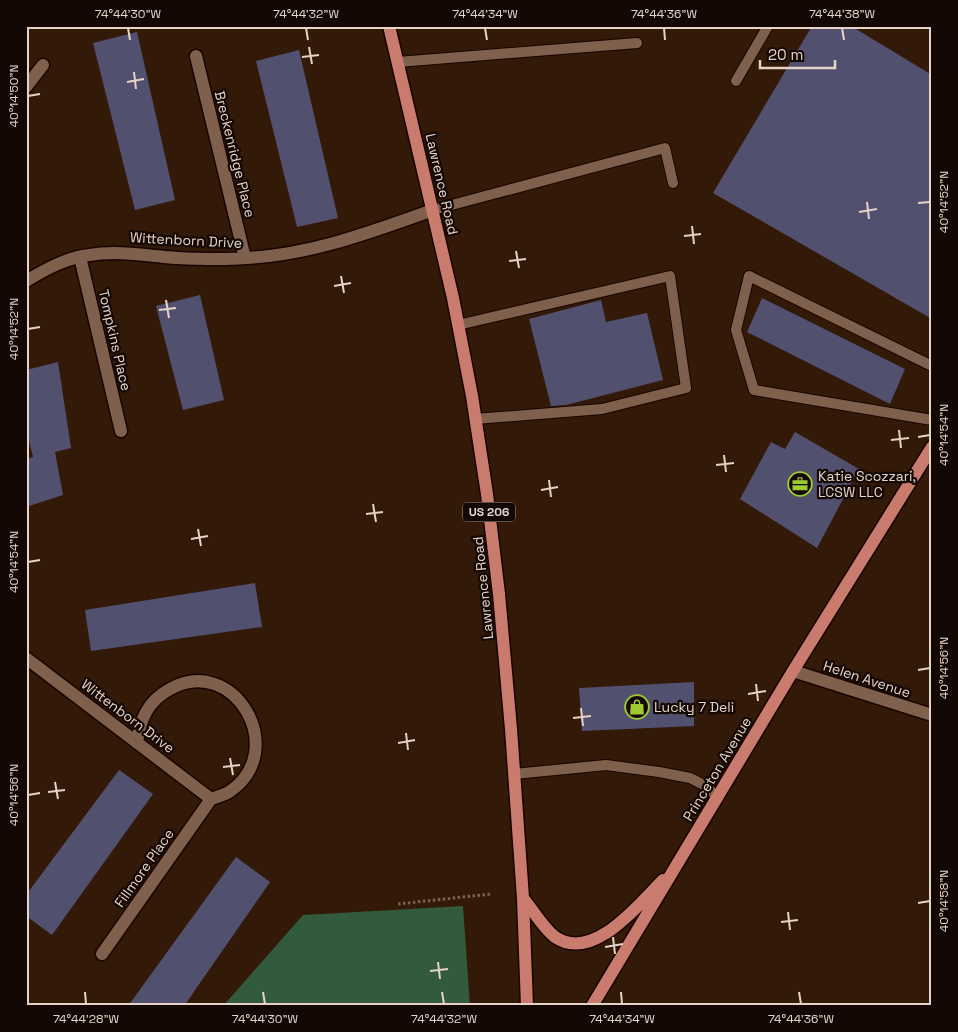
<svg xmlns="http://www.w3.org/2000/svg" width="958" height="1032" viewBox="0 0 958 1032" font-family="'Space Grotesk',sans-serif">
<rect width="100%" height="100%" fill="#331908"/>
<!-- forest -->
<path fill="#325a3c" d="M463,906L470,1006H223L303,915Z"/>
<!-- building -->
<path fill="#52506f" d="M812,26H851L932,75V319L713,193Z
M137,32L175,200L135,210L93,43Z
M299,50L338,218L297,227L256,61Z
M200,295L224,400L183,410L156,306Z
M762,298L905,369L890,404L747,332Z
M601,300L606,322L647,313L663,380L566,405L551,406L529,319Z
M58,362L71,448L55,452L63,495L26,507V459L33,457L26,428V370Z
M795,432L859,469L817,548L740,499L771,442L785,449Z
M255,583L262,627L91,651L85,610Z
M694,682V726L582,731L579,688Z
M119,770L153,794L52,935L26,916V895Z
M236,857L270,882L184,1006H128Z"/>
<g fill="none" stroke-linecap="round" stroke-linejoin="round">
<!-- lane casing -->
<g stroke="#190400" stroke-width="12">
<path id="lane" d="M398,62L637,43
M736,81L768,26
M433,210L665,148L673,183
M458,325L670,276L686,388L602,409L475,419
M932,366L749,276L736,330L754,390L932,420
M514,774L606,765L659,772L690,778L706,786L718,798"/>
</g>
<!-- street casing -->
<g stroke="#190400" stroke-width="15">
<path id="street" d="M196,56L245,258
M26,87L43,65
M80,257L121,431
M26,281C46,269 66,258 89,255C119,250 147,256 177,258C199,259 223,260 245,258C311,255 371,232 433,210
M26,658L211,799
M793,671L932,715
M137,743C140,719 148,701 170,689C234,653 291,751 229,792C224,795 217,797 211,799
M102,954L211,799"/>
</g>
<!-- primary casing -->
<g stroke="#190400" stroke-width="15">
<path id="primary" d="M389,26L453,298L472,396L487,494L499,594L511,729L523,898L527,1006
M523,898C533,910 543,928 555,937C593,963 639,904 663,880
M592,1006L793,671L932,447"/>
</g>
<!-- path -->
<path stroke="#7a6354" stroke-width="3" stroke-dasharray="2.5 2.5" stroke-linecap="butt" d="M398,904L491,894"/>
<!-- lane -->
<use href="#lane" stroke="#7f604d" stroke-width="10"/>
<!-- street -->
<use href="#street" stroke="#7f604d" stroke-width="12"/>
<!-- primary -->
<use href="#primary" stroke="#c97c6e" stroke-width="12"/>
</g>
<!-- ticks -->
<path fill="none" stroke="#e5d3c8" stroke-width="2" d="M128,28L130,40M306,28L308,40M485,28L487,40M664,28L665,40M842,28L844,40M309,47L312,64M302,57L319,55M134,72L136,89M127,82L144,79M28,96L40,94M867,202L869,219M918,203L930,202M859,212L877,209M692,226L694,244M684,236L701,234M516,251L519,268M509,261L526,259M341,276L344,293M334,286L351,283M166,300L169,318M159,310L176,308M28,329L40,327M899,430L901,448M918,437L930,435M891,440L909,438M724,455L726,472M716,465L734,463M549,480L551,497M541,490L558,487M373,504L376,522M366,514L383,512M198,529L201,546M191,539L208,536M28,562L40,560M918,670L930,668M756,684L758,701M748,694L766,691M581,708L583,726M573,718L591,716M406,733L408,750M398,743L415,740M230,758L233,775M223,767L240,765M55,782L58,799M48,792L65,790M28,795L40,793M918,903L930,901M788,912L790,930M781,922L798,920M613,937L615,954M605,947L623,944M438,962L440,979M430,971L448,969M85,992L86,1004M263,992L265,1004M442,992L444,1004M621,992L622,1004M799,992L801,1004"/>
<!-- icons -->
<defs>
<g id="office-ring" transform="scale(1.25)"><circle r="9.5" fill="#130803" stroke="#9eca2f" stroke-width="1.5"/><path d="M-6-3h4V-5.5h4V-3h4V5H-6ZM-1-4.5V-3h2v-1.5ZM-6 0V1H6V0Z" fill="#9eca2f"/></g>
<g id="shop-ring" transform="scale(1.25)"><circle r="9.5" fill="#130803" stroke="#9eca2f" stroke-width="1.5"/><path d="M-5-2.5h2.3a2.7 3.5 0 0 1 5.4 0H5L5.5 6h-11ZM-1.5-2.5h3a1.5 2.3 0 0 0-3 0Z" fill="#9eca2f"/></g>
</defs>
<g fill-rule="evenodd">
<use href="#office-ring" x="800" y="484"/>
<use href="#shop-ring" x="637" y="707"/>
</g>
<g text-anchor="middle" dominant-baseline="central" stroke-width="4.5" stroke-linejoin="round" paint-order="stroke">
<!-- shield labels -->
<rect fill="#130803" stroke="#a6968d" stroke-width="1" x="463" y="502.5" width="52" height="19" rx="4"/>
<g font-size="12" font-weight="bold" fill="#e5d3c8">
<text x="489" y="512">US 206</text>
</g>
<!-- street labels -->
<g font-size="14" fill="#e5d3c8" stroke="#130803">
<text transform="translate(235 154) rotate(76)">Breckenridge Place</text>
<text transform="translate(442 184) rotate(77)">Lawrence Road</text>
<text transform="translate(186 240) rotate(3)">Wittenborn Drive</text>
<text transform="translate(115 340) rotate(77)">Tompkins Place</text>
<text transform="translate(483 588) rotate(-96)">Lawrence Road</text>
<text transform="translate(867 679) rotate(18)">Helen Avenue</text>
<text transform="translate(128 716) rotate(37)">Wittenborn Drive</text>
<text transform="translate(717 769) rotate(-59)">Princeton Avenue</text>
<text transform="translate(144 868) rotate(-55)">Fillmore Place</text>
</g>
<!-- poi labels -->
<g font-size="14" fill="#e5d3c8" stroke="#130803" text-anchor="start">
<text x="818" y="476">Katie Scozzari,<tspan x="818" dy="16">LCSW LLC</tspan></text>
<text x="654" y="707">Lucky 7 Deli</text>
</g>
</g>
<!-- border -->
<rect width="958" height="1032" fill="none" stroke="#130803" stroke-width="55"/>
<!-- scale -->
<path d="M760 60v8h75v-8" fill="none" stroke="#e5d3c8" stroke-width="2.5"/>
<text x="768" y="60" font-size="15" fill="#e5d3c8" stroke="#130803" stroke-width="4" paint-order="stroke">20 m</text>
<rect x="28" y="28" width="902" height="976" fill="none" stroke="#e5d3c8" stroke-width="2"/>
<g font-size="12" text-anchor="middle" fill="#e5d3c8">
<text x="128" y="18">74°44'30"W</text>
<text x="306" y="18">74°44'32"W</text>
<text x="485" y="18">74°44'34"W</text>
<text x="664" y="18">74°44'36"W</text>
<text x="842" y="18">74°44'38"W</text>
<text transform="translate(14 96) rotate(-90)" y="4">40°14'50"N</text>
<text transform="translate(944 202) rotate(-90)" y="4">40°14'52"N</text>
<text transform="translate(14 329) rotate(-90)" y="4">40°14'52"N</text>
<text transform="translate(944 435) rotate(-90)" y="4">40°14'54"N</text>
<text transform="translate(14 562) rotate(-90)" y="4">40°14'54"N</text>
<text transform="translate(944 668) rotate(-90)" y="4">40°14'56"N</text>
<text transform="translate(14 795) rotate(-90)" y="4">40°14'56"N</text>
<text transform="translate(944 901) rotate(-90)" y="4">40°14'58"N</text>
<text x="86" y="1023">74°44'28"W</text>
<text x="265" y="1023">74°44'30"W</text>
<text x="444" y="1023">74°44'32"W</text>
<text x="622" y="1023">74°44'34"W</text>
<text x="801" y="1023">74°44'36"W</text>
</g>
</svg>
